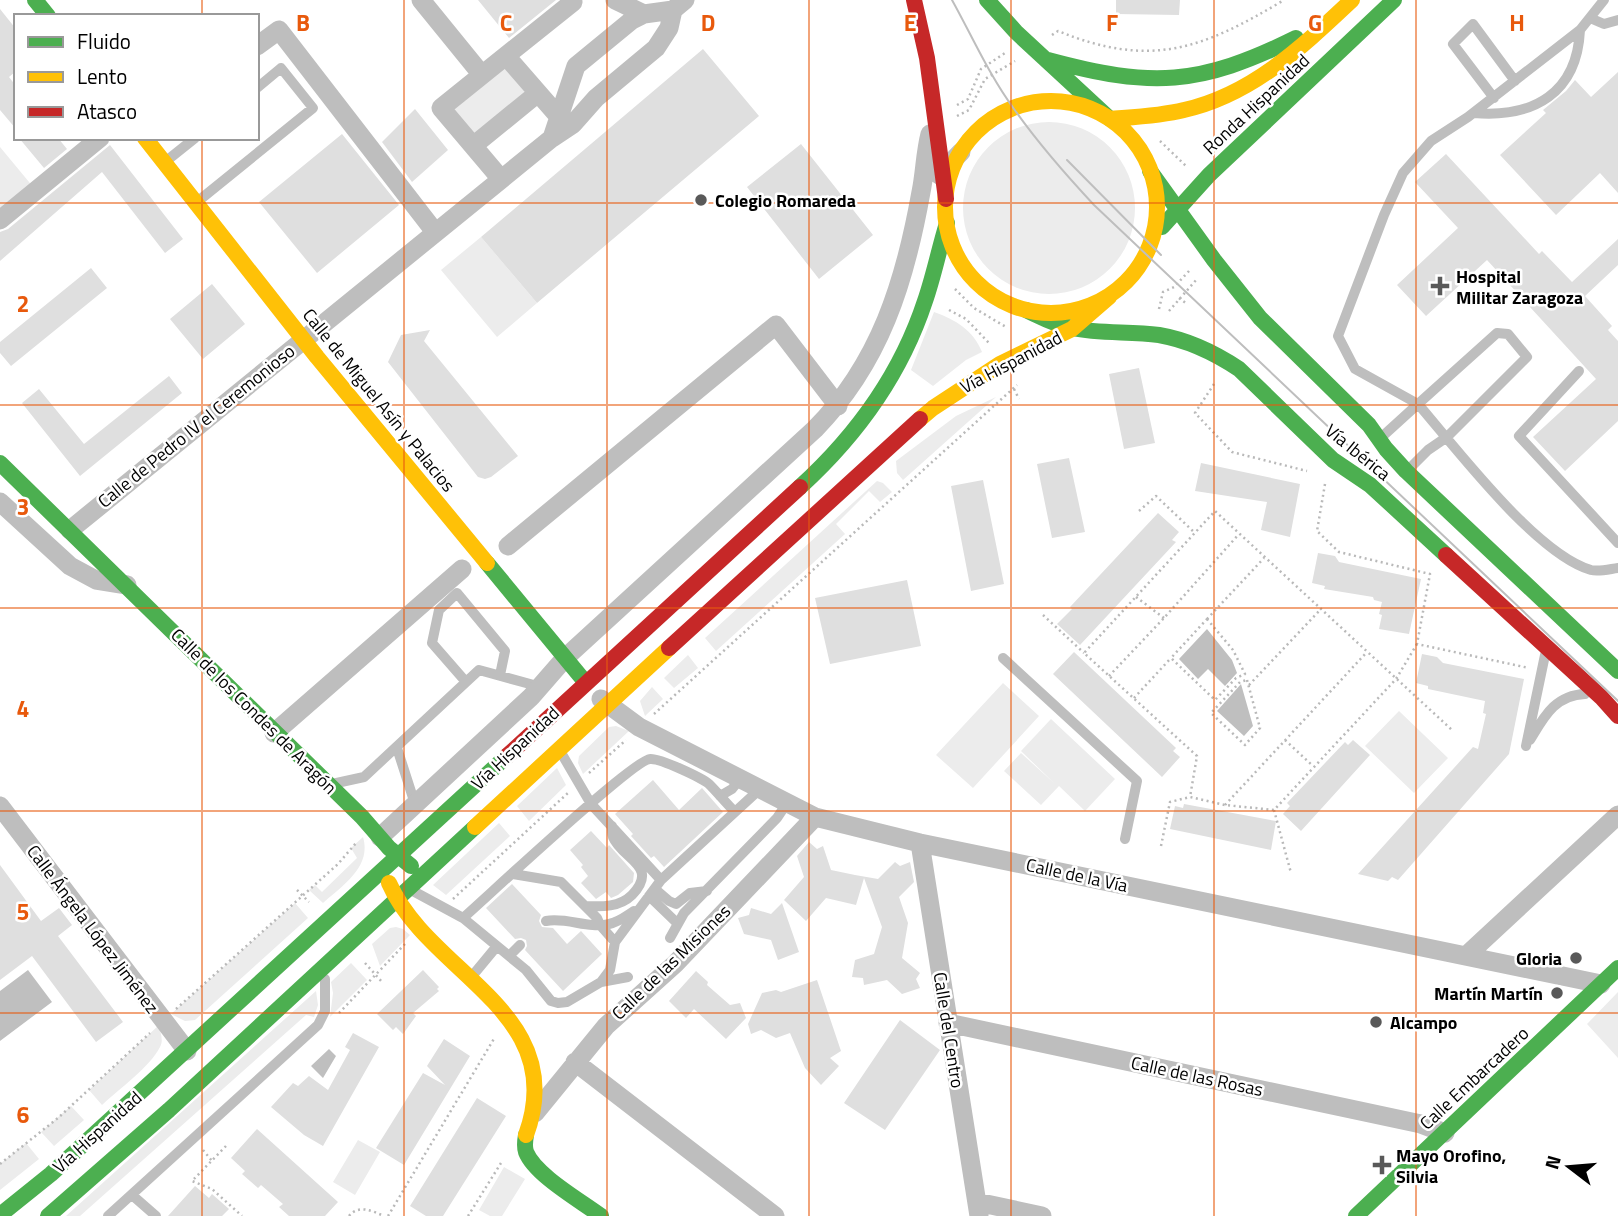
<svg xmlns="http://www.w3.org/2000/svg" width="1618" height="1216" viewBox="0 0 1618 1216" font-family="'Titillium Web',sans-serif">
<rect width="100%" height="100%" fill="#fff"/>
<!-- green -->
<path fill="#ececec" d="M507,58L534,92L472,142L443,110Z
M963 208a86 86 0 1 1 172 0a86 86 0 1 1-172 0Z
M0,147L34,188L0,214Z
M481,237L537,303L497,337L441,270Z
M934,312C956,320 973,330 982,352L966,360L933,386L911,370Z
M996,397L903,480L897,473L896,461L956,416Z
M877,481L883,483L892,492L880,502L869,491L836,524L845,534L716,651L705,638Z
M688,655L698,668L674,688L664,678Z
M1003,683L1039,716L973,788L936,755Z
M652,687L663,699L645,716L640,701Z
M1399,711L1448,758L1414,793L1365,746Z
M1051,719L1115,779L1085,811L1059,786L1041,805L1004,771L1021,753L1054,783L1021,751Z
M616,726L629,731L583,774L578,763L579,756L609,727Z
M557,768L566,785L529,821L517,806Z
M499,823L510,836L446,895L433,885Z
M363,837C372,867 342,886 323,903L309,890L315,885L322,892L357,858L351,848Z
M295,903L308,918L195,1020L185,1021L171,1014Z
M396,927L403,929L410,935L380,966L372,944L390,928Z
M351,963L367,980L330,1017L333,993L331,982Z
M316,991L318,1005L314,1017L306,1015L80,1216H66Z
M1618,992V1058L1587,1024Z
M159,1025C160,1032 164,1040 160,1047C150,1067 119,1089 102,1105L89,1090Z
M71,1106L84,1120L54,1146L41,1132Z
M358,1140L380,1152L355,1195L333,1182Z
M26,1143L39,1159L0,1190V1164Z
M504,1167L525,1179L502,1216H490L479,1210Z"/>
<!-- water -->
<path fill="#bfbfbf" d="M1207,629L1232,660L1237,673L1225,686L1208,669L1198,679L1179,659Z
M1241,684L1253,726L1244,736L1217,711Z
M28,970L52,1002L0,1041V991Z
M329,1049L336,1056L323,1078L311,1066Z"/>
<!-- building -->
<path fill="#dfdfdf" d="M478,0H556L509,38Z
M1116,0H1180L1179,15L1116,14Z
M0,9L16,29V71L9,77L16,86V129L0,110Z
M703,49L759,116L537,303L481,237Z
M1618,72V193L1600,173L1556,215L1500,155L1546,113L1543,110L1566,91L1575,80L1591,97Z
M415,109L448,150L412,182L382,142Z
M342,134L399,205L317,273L259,202Z
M19,138H58L67,149L44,168Z
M801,144L873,235L819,279L747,187Z
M110,145L183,239L165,253L102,172L0,261V232L8,229Z
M1446,154L1539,254L1542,251L1572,282L1618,239V265L1585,296L1612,326L1608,330L1618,341V421L1565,471L1533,437L1596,379L1487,260L1426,316L1397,285L1458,228L1415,182Z
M91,268L107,288L11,366L0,353V342Z
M212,284L245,324L203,359L170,319Z
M430,330L424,341L518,456L491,477L485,479L478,477L388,362L401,335Z
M1139,368L1155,443L1124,449L1109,374Z
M169,376L182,393L80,476L22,403L39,389L84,444Z
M1069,458L1085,532L1052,538L1037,464Z
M1201,463L1300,484L1290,537L1261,530L1267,502L1195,491Z
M983,480L1004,584L971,591L951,486Z
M1158,513L1179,532L1172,540L1176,542L1080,645L1057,624L1072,609L1070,607Z
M1318,553L1335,556L1339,562L1421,579L1409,634L1379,629L1382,615L1379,614L1382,602L1374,600L1373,597L1324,589L1325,586L1312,583Z
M907,580L921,646L830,664L815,598Z
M1074,652L1176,748L1173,751L1180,757L1162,777L1053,674Z
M1422,654L1437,657L1443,663L1524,679L1509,754L1398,880L1392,877L1388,881L1358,874L1473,747L1478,749L1486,714L1483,713L1485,701L1428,689V686L1416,683Z
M1353,740L1370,755L1301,831L1283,814L1290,806L1287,803L1345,742L1348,745Z
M653,780L679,810L702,788L723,812L664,867L654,856L651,858L631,836L633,834L615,814Z
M1184,804L1276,821L1271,850L1170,829L1175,806L1183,808Z
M591,831L607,848L609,845L634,873L633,882L618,895L611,898L606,892L596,899L581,883L588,876L581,867L583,865L570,850Z
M809,842L817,849L823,846L831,870L855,875L878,879L895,862L900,866L910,862L914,882L899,897L908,923L902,958L920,973L916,979L920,988L902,994L887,980L864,985L863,978L852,977L855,960L874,954L882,927L864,878L856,905L826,898L806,921L784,900L804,877L797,856Z
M0,865L41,921L59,908L72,925L58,936L123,1022L96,1042L32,956L0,980Z
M512,884L541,915L539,921L542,927L553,928L567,944L581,931L602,954L563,991L525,950L527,946L526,940L521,938L515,939L486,908Z
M782,903L799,952L778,960L771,940L744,934L738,918L749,915L751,908L771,914Z
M423,970L439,987L437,989L439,991L413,1013L416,1016L403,1034L396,1027L393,1030L377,1014Z
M696,971L708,982L707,985L730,1005L740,1003L746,1018L726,1039L694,1009L686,1018L669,1001Z
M817,980L841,1051L830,1058L839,1066L821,1085L805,1068L790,1033L776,1038L761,1030L751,1034L748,1024L762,993L776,990L781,992Z
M900,1020L940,1050L885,1130L844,1103Z
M353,1033L379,1047L323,1146L304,1135L271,1107L293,1083L298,1086L309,1076L328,1090L350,1050L345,1047Z
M444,1039L470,1056L404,1165L376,1148L423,1073L445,1085L427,1066Z
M477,1098L506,1116L443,1216H426L410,1206Z
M257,1129L338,1202L325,1216H289L279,1207L283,1204L261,1185L258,1188L242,1174L245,1171L231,1158Z
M195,1186L209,1198L212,1194L229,1209L222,1216H168Z"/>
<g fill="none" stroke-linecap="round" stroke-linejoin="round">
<!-- path -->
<path stroke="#b9b9b9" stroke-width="2.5" stroke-dasharray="2 3.5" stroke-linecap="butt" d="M1052,35L1058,31C1151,69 1202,49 1284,0
M957,105L968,99L981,69L1005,53
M957,116L969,110L985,79L1015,61
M1160,141L1186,166
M955,289L974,308L1006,327
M1179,298L1187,304
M1159,309L1163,292L1174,287L1190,270
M949,310L966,319L989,343
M1169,311L1197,279
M1214,384L1195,413L1232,452L1307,471
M1014,389L1019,399
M1325,484L1317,531L1339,552L1430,574L1417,644L1529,668
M1139,511L1156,496L1195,533
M1136,597L1164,618
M1043,615L1084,653
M1207,619L1233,650L1245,674L1236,678L1215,700L1171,658Z
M1207,619L1264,558
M1417,644L1396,679L1274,810L1225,805L1190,797L1197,756L1084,653L1215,511L1452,730
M1109,676L1164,618L1239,534
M1247,680L1260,728L1245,745L1211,713L1240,682Z
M1249,685L1321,609
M1134,698L1171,658
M654,714L1017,385
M1285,740L1313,766
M589,773L626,740
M1225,805L1367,652
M1274,810L1291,873
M1161,846L1170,802L1190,797
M297,890L309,902
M453,899L569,792
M365,963L382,982
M176,1009L338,864L356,843
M339,1013L405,944
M226,1146L192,1181L212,1189L242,1216
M203,1150L212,1161
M0,1164L58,1118L150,1033
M349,1216C359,1204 372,1211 384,1216
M388,1216L495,1037
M468,1216L501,1163"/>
<!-- lane -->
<path stroke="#bebebe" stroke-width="10" d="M1590,18L1604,24L1618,20
M1494,98L1453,44L1473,24L1515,81
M1474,113C1534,118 1577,93 1580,30
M165,162L195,138
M197,202L313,108L281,68L257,88
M1579,371L1519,436L1618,543
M1385,434L1418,404C1456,448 1536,554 1591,570C1599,572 1610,569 1618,568
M1410,468L1428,450L1447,437L1527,357L1508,334L1497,333L1418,404L1355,369L1338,336L1384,215L1403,173L1431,141L1468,117L1580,30L1604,0
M1003,658L1137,781L1125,839
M466,682L432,643L439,610L457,593L505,651L500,675
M1530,740C1544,717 1555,695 1585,694
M1526,746L1545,655
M397,748L415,804
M563,756L591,804L661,880
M332,784L364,777L479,670L541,687
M720,796L732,789L740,779
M513,874L561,882L597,918L600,925L615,942
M655,889L669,901L676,904L690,893L707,891
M413,891L463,918L526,970L551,1001L558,1003L567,1002L601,982L610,970L615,942L661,880L760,789
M649,896L677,923
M586,906C602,907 620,907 632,895C660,866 622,859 613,837C612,834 612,830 612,826
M463,918C487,897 633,760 650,759C660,758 702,778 709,784C718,793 726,803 735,812
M546,921C567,917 588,929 609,924C619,922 626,916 634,911
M670,938L684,913L777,818L787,803
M509,956L520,945
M473,975L497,946
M601,982L628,977
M132,1195L156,1216
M108,1216L318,1025L325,1011V979"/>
<!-- street -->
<path stroke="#bebebe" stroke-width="19" d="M421,0L482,75L573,2
M615,0L644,14
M257,46L279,30L435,232
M506,56L560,118
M482,75L441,108L501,179
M552,138L576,66L632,20L644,14L673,10L685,0
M473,146L538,93
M939,175L961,152
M0,220L100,138
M0,502L70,566L96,580L127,585
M70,530L552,138L573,124L596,98L656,48L669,28L673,10
M508,546L776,325L838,406
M601,699L639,727L815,817L920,843L1601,984
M274,733L462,569
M0,806L187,1051
M380,837L531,697L565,658L815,429C880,363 905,282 921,192C925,173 925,153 930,134
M920,843L979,1216
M1467,955L1618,815
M948,1023L1421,1124L1445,1133
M575,1062L775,1216
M535,1113L606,1026L675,964L815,817
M977,1202L1042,1216"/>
<!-- fast -->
<path stroke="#4caf50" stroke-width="16" d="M35,0L48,16
M987,0L1016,32L1110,119
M1048,60C1152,88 1199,86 1296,38
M1150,171L1214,260L1260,318L1369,425L1386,449L1406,471L1618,671
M1162,227L1209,175L1394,0
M1026,310C1041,317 1055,325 1072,328C1100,334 1130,331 1159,335C1188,340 1215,353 1239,369L1333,460L1370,485L1446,555
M0,463L362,817L389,848L411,866
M800,487C856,436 901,374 925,301C934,275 939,249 947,223
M487,563L586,683
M526,1135C525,1141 524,1146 526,1152C535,1175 581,1201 601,1216
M0,1215L51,1174L507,756
M48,1216L169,1110L475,827
M1356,1216L1618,968"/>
<!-- slow -->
<path stroke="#ffc107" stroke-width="16" d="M945 207a106 106 0 1 1 212 0a106 106 0 1 1-212 0Z
M1110,119C1135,117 1160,116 1184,110C1252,95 1303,46 1352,0
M145,138L317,357L487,563
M920,419L933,408L1000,364L1072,329L1109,297
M475,827L669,648
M389,883C429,974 571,1012 526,1135"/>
<!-- jam -->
<path stroke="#c62828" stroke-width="16" d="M914,0L927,58L946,199
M1446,555L1601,697L1618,716
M669,648L920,419
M507,756L800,487"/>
<!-- tram -->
<path stroke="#bebebe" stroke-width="2" d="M952,0C972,36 989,75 1014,109C1038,143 1065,174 1094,205L1618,701
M1067,160L1161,255"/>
</g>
<!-- grid -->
<path fill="none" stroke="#e8590c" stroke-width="2" stroke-opacity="0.55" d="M202,0V16M404,0V1216M607,0V1216M809,0V1216M1011,0V1216M1214,0V1216M1416,0V1216M202,138V1216M0,203H1618M0,405H1618M0,608H1618M0,811H1618M0,1013H1618"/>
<!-- markers -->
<g fill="#595959" stroke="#fff" stroke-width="2.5">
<circle cx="701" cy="200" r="7"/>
<path d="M1436.5 275.5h7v7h7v7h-7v7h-7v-7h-7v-7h7z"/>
<circle cx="1576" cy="958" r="7"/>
<circle cx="1557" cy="993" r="7"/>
<circle cx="1376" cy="1022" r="7"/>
<path d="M1378.5 1154.5h7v7h7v7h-7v7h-7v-7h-7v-7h7z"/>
</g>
<g text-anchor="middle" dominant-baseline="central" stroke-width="5" stroke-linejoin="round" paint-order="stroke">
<!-- street labels -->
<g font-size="18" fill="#000" stroke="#fff">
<text transform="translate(1256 104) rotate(-43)">Ronda Hispanidad</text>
<text transform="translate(1011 362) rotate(-28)">Vía Hispanidad</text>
<text transform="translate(379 400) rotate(51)">Calle de Miguel Asín y Palacios</text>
<text transform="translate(196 426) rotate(-39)">Calle de Pedro IV el Ceremonioso</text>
<text transform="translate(1358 452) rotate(39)">Vía Ibérica</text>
<text transform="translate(254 711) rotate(45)">Calle de los Condes de Aragón</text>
<text transform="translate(515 748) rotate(-43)">Vía Hispanidad</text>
<text transform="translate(1077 875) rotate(12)">Calle de la Vía</text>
<text transform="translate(93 929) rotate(53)">Calle Ángela López Jiménez</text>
<text transform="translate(671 962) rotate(-44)">Calle de las Misiones</text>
<text transform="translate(949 1030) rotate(81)">Calle del Centro</text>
<text transform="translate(1197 1076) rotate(12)">Calle de las Rosas</text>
<text transform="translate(1474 1078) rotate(-43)">Calle Embarcadero</text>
<text transform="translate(97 1132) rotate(-42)">Vía Hispanidad</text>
</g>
<!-- poi labels -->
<g font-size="18" font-weight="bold" fill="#000" stroke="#fff" text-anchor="start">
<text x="715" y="200">Colegio Romareda</text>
<text x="1456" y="276">Hospital<tspan x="1456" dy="21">Militar Zaragoza</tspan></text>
<text x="1562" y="958" text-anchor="end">Gloria</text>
<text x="1543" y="993" text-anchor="end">Martín Martín</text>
<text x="1390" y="1022">Alcampo</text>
<text x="1396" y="1155">Mayo Orofino,<tspan x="1396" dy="21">Silvia</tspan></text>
</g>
</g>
<g font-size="23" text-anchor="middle" font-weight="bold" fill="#e8590c" stroke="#fff" stroke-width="5" stroke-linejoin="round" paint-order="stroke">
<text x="303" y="31">B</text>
<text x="506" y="31">C</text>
<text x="708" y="31">D</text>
<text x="910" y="31">E</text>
<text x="1112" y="31">F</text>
<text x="1315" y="31">G</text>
<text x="1517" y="31">H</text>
<text x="23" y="312">2</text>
<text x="23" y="515">3</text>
<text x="23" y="717">4</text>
<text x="23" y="920">5</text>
<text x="23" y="1123">6</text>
</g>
<!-- legend -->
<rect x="14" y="14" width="245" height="126" fill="#ffffff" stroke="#999999" stroke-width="2"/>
<rect x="28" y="37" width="35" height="10" fill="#4caf50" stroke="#999999" stroke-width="2"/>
<text x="77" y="49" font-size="21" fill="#000000">Fluido</text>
<rect x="28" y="72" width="35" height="10" fill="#ffc107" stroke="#999999" stroke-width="2"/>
<text x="77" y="84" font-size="21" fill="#000000">Lento</text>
<rect x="28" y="107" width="35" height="10" fill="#c62828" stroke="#999999" stroke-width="2"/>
<text x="77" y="119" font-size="21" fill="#000000">Atasco</text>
<!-- north arrow -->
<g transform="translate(1569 1167) rotate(286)" stroke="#ffffff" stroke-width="5" paint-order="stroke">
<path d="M0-5L12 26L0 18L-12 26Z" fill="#000000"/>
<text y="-10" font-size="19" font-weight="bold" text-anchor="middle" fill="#000000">N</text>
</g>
</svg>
